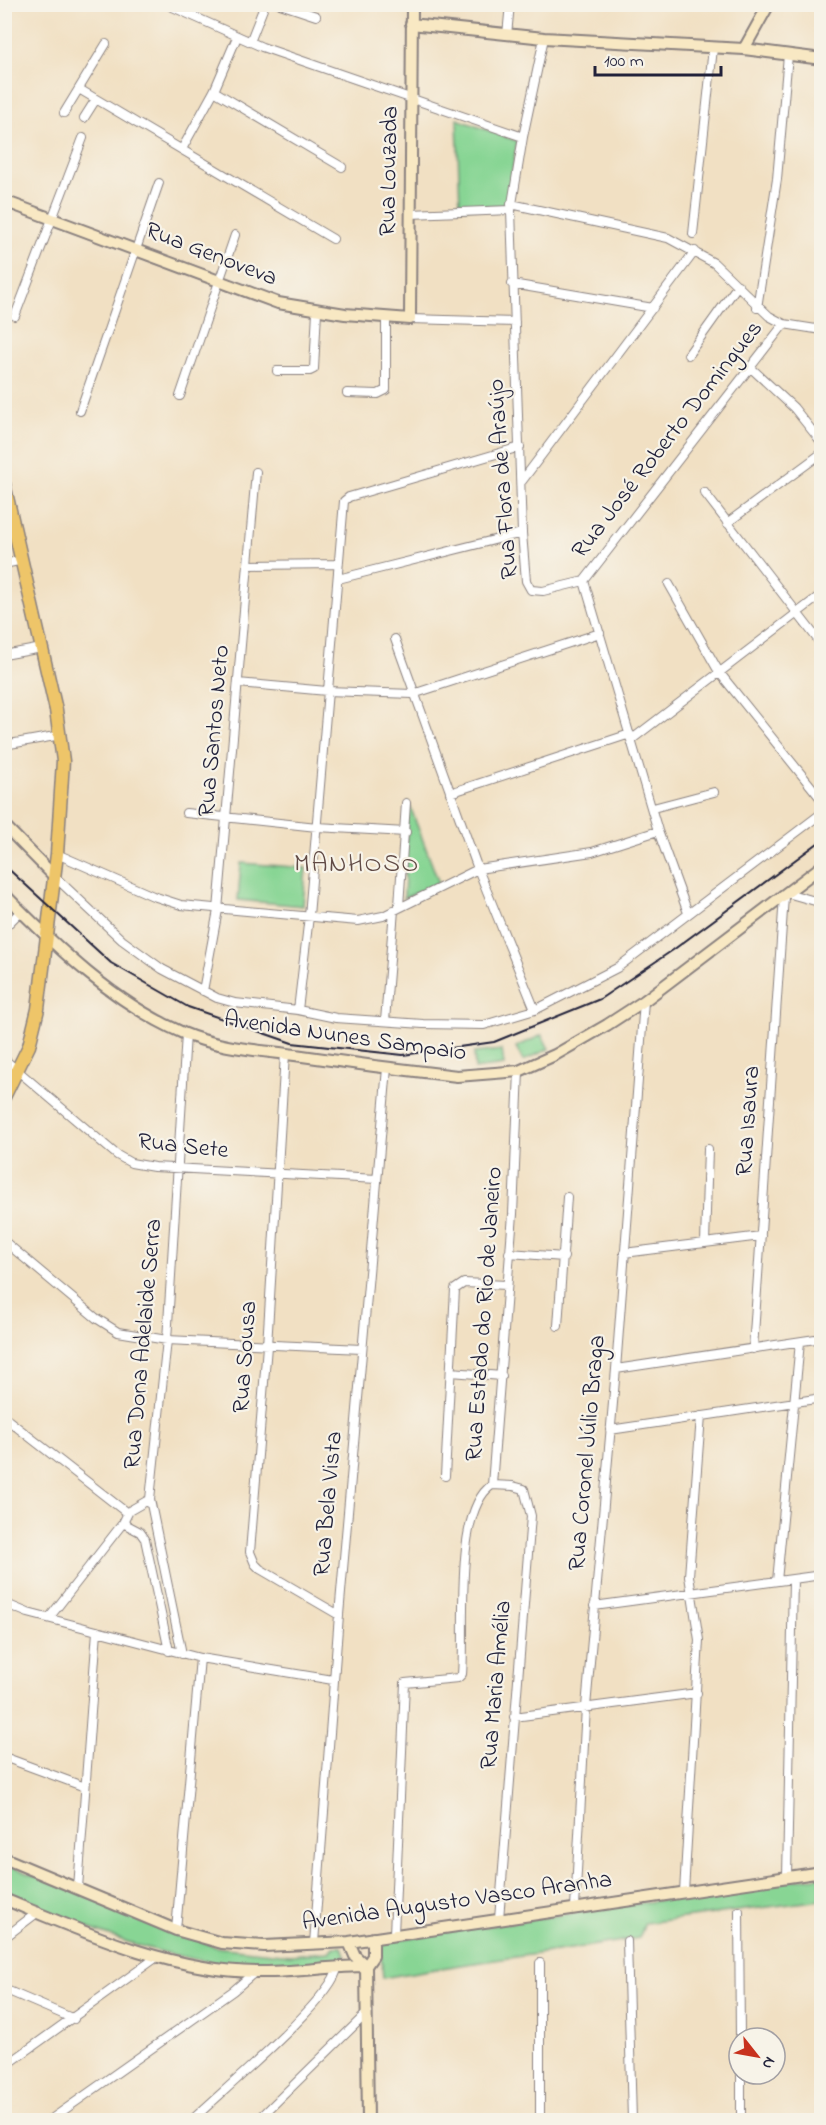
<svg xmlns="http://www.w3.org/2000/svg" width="826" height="2125" viewBox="0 0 826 2125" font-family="'Indie Flower',sans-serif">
<rect width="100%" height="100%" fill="#f7f3e8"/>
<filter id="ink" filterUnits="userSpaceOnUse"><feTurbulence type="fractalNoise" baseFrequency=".0167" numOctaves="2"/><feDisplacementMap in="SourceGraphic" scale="12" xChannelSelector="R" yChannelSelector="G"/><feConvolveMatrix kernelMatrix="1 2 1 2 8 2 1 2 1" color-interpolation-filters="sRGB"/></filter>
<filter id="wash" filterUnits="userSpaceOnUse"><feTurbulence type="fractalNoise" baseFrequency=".008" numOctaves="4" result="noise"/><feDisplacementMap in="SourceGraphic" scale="24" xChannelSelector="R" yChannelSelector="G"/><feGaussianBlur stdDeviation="1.35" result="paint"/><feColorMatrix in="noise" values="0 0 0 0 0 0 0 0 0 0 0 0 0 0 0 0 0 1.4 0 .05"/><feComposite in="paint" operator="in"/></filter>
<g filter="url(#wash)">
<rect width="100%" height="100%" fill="#f1e0c3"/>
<!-- green -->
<path fill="#88d594" stroke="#557c68" stroke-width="1.5" d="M457,119L517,141L507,205L460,208Z
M408,801L439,883L404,898Z
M241,863L306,868L303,906L238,900Z
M542,1035L549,1049L523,1061L516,1047Z
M502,1050L504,1065L475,1069L474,1053Z
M5,1864L216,1947L290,1955L329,1952L333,1947H342L345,1955L340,1962C225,1983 108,1941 5,1893Z
M821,1876V1900L645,1923L639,1938C554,1953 468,1962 383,1978L380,1942Z"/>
</g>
<g filter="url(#ink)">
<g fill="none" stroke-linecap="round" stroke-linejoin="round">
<!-- street casing -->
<g stroke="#8a817f" stroke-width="10">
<path id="street" d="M166,4L262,47L523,137
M280,4L316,16
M507,35L510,4
M544,38L523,137L511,210L522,533L526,581L531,590L543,591L584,581
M250,42L265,4
M79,89L333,239
M214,91L342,167
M64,113L106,44
M84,118L96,99
M182,149L214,91L237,37
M511,204L668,238L714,263L769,316L784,324L822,330
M410,214L511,210
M693,234L713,48
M512,284L653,308
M757,308L777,179L788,55
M15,316L83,138
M410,319L515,322
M688,355L738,285
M750,367L794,408L822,443
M277,371H310L314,369L317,311
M347,393L378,394L386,390V318
M180,396L235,235
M80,411L159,183
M522,481L695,251
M704,492L822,645
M727,523L822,453
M4,564L23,560
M250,565L337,564
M338,579L522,533
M584,581L658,831L688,913
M584,581L784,324
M669,584L719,672L822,800
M395,639L478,869L535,1010
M4,655L42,648
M238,683L327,691L413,694L600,633
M631,740L822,594
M4,745L61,735
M450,793L630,734
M653,808L714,792
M186,813L317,827L406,832
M57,854L153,896L181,905L358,921L383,916L478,869L592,852L658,831
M54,876L122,940L162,969L217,998L235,1003L298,1010L336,1018L423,1024L484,1025L535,1010L617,968L822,813
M787,893L822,903
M399,906L406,803
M4,928L21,911
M203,991L218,910L256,472
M298,1010L309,916L344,501L349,497L520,447
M385,1021L394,910
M285,1054L267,1346L250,1552L255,1564L260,1569L339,1615
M4,1059L117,1155L131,1163L154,1167L377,1179
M4,1241L96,1318L118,1332L167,1340L362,1349
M705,1243L708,1149
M509,1253L564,1257
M624,1253L761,1236
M558,1326L567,1197
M753,1349L784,896
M616,1369L822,1338
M451,1372L502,1376
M4,1417L127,1513
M610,1430L822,1398
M445,1476L455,1289L464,1283L507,1285
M492,1485L513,1486L524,1489L531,1516L499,1919
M123,1523L140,1532L145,1539L169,1651
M777,1581L800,1342
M4,1603L28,1613L200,1658L333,1680
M594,1606L822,1575
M4,1618L9,1607
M49,1618L123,1523L129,1511L150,1499
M182,1654L150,1499L167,1340L186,1034
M514,1717L697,1693
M4,1757L85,1787
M787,1877L793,1579
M78,1888L97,1631
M684,1892L699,1640L689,1576L701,1416
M575,1908L586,1707L616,1369L644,1001
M739,1911L740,2038
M176,1930L200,1658
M394,1934L405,1683L458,1678L462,1674C466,1631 453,1511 492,1485L513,1214L519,1071
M4,1938L38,1912
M627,1941L632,2120
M314,1943L339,1615L387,1068
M4,1989L74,2019
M4,2067L157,1957
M741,2074V2120
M50,2120L233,1991L255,1972
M192,2120C220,2093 334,1998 337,1968
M258,2120L368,2012
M540,2120V1963"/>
</g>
<!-- secondary casing -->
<g stroke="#8a817f" stroke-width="14">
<path id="secondary" d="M411,24L544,38L744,49L822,59
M744,49L769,4
M4,201L278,303L345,314L410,319L412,4
M4,825L54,876
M4,894C57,948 114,1003 183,1033C218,1048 258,1050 295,1055C349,1063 403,1070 457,1076L519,1071L555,1055L607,1025L644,1001L822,866
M4,1858L176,1930L222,1943L264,1946L349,1942L822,1872
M4,1899C84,1932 169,1971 257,1972C294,1973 330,1966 366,1966
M349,1942L355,1956L366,1966
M368,2120L366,1966L373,1956V1938"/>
</g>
<!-- primary casing -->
<g stroke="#8a817f" stroke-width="15">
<path id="primary" d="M4,484L56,710L63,761L57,854L38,1009L29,1046L4,1097"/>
</g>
<!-- street -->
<use href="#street" stroke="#fff" stroke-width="8"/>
<!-- secondary -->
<use href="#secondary" stroke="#f8e8c3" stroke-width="10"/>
<!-- primary -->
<use href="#primary" stroke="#eec569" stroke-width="12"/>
<!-- rail -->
<path stroke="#22223b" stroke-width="2" d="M4,865L111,963L188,1007L292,1043L403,1055L494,1042L600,999L673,950L822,840"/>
</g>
</g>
<g text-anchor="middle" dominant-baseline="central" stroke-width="4.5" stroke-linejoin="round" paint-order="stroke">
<!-- street labels -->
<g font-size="24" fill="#22223b" stroke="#f7f3e8">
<text transform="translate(390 171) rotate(-89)">Rua Louzada</text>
<text transform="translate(211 255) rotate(21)">Rua Genoveva</text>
<text transform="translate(668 440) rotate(-52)">Rua José Roberto Domingues</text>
<text transform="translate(504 479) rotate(-94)">Rua Flora de Araújo</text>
<text transform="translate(215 731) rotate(-85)">Rua Santos Neto</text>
<text transform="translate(345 1037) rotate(8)">Avenida Nunes Sampaio</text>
<text transform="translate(749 1121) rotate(-86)">Rua Isaura</text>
<text transform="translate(183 1147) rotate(6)">Rua Sete</text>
<text transform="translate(485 1314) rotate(-86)">Rua Estado do Rio de Janeiro</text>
<text transform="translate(144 1344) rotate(-85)">Rua Dona Adelaide Serra</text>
<text transform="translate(246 1357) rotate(-86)">Rua Sousa</text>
<text transform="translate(588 1453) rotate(-85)">Rua Coronel Júlio Braga</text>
<text transform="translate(329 1504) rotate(-85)">Rua Bela Vista</text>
<text transform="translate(497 1685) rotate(-85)">Rua Maria Amélia</text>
<text transform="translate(457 1902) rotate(-8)">Avenida Augusto Vasco Aranha</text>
</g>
<!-- neighbourhood labels -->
<g font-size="26" letter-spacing="1.5" fill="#614b46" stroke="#f7f3e8">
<text x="357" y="865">MANHOSO</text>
</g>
</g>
<!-- margin -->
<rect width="826" height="2125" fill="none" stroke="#f7f3e8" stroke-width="24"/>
<!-- north arrow -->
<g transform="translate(757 2056) rotate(121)"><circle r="28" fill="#f7f3e8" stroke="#a29fa3" stroke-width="1.5"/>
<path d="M0-4.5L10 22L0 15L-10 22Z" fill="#c8321e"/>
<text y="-9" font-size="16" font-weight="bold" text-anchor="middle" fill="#22223b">N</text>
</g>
<!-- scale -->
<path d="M595 66v9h126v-9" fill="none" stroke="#22223b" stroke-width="3"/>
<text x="604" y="66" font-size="18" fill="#22223b" stroke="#f7f3e8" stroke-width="4.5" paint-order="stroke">100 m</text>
</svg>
